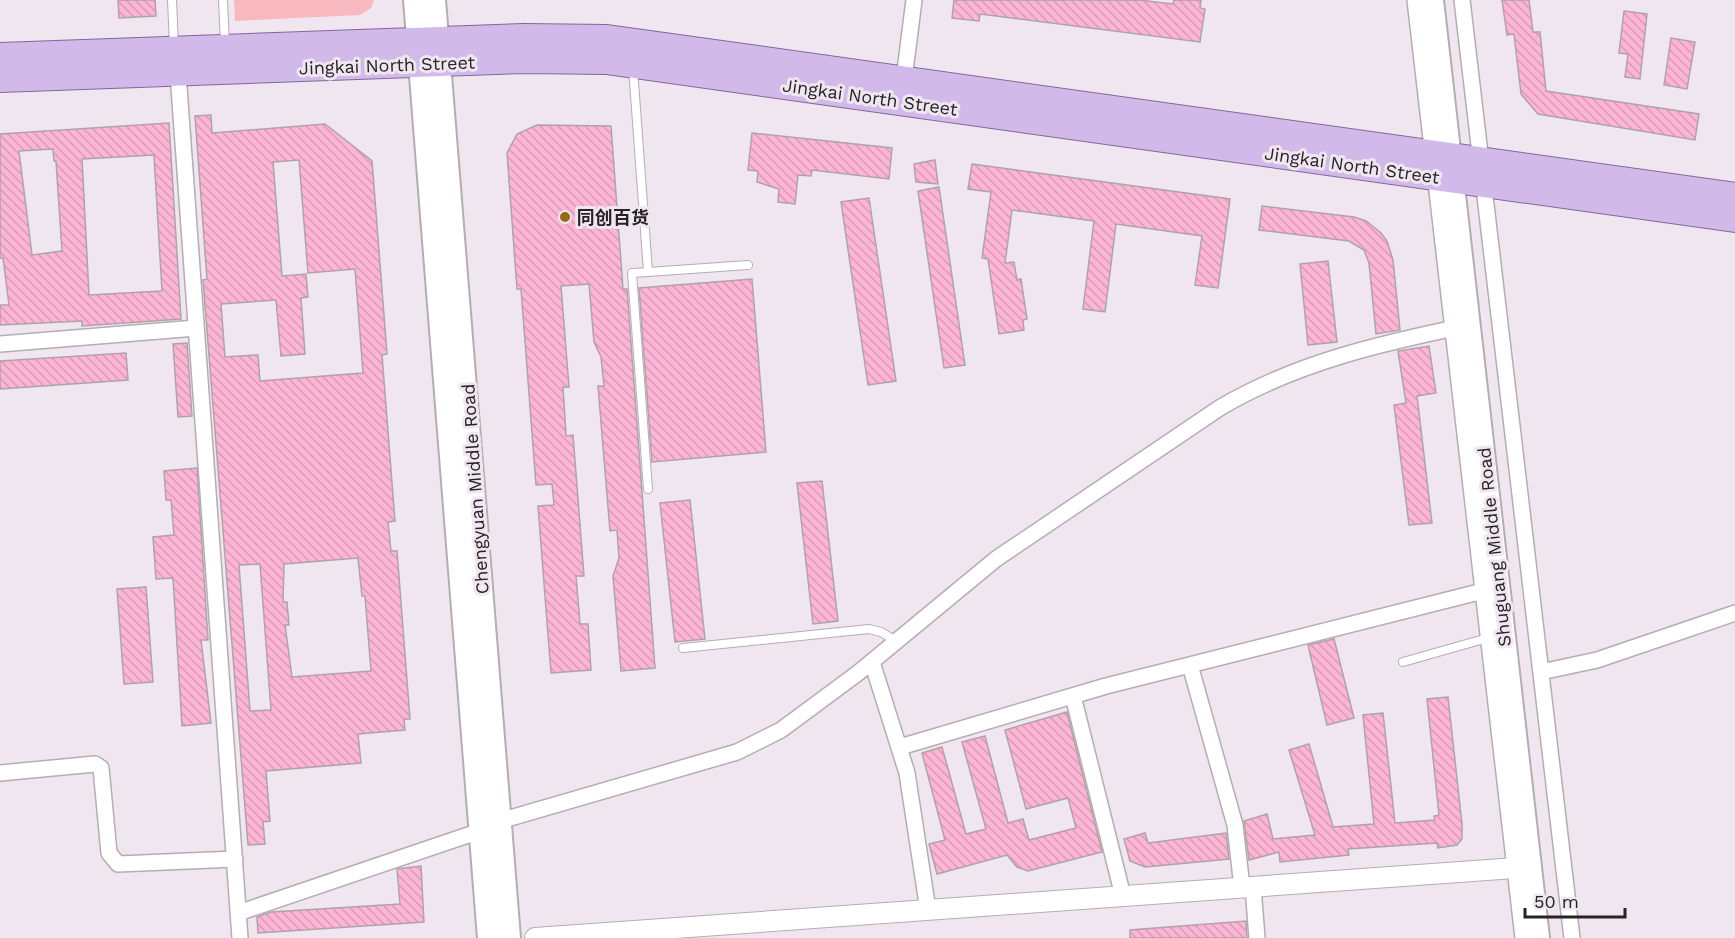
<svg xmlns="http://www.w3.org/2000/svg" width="1735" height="938" viewBox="0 0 1735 938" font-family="'Work Sans','Noto Sans SC',sans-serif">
<defs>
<pattern id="building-back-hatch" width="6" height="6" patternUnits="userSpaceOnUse" patternTransform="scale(1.5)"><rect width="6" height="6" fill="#fdb5d5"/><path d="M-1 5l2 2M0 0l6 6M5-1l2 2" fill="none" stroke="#d99bb7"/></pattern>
</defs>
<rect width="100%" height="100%" fill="#f0e6ef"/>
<!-- park -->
<path fill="#f7b9bf" d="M234,0H374L371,8L360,15L235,21Z"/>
<!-- building -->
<path fill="url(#building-back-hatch)" stroke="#afa3a8" stroke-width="1.5" fill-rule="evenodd" d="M118,0H155L156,16L119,18Z
M954,0H1139L1173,4L1174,0H1201L1200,8L1205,9L1200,42L980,14L979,21L952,18Z
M1502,0H1529L1533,32H1540L1546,91L1699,114L1695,140L1538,114L1521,94L1514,34L1507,35Z
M1624,11L1647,14L1640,79L1625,77L1628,54L1619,53Z
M1671,38L1695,42L1687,89L1664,85Z
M211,115L212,133L325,124L372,161L387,354L382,355L395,521L388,522L391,551H397L410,719H404L405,730L358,734L361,763L266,771L270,821L263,822L265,844L248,845L203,280L207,279L195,116ZM299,160L308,273L355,269L363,373L260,381L258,355L225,357L221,304L276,300L281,356L305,354L301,298L308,297L306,274L282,276L273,162ZM358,558L362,596H365L371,671L292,677L285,625H289L287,602H283L284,564ZM260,564L271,710L250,711L239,565Z
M169,123L181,319L82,326V321L0,325V305H9L3,258H0V134ZM53,149L54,161H56L62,251L32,255L19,151ZM154,155L162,291L89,295L82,159Z
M537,125L611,126L623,289H627L655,668L621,671L613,576L619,558L617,530L610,531L598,386H604L601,357L594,342L589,284L561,286L569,387H563L566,436L573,435L584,576H576L580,624H588L591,670L551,673L538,506L554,505L552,484L536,485L521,289H517L507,153L517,134Z
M752,133L892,148L889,179L812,170L811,176L798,175L795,204L778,202L779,189L757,182L758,171L748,170Z
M935,160L938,184L916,182L914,164Z
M972,164L1230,199L1218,288L1195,285L1202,236L1116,224L1105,312L1083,309L1094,221L1012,210L1005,263L1014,262L1017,280L1021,279L1027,319L1023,320L1024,330L999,334L988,259L982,258L991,192L968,189Z
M939,187L965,365L944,368L918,191Z
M869,198L896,381L868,385L841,202Z
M1262,206L1354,217L1366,221L1381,233L1387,241L1393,260L1400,330L1376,334L1369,263L1364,250L1349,241L1259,230Z
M1328,261L1337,342L1308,345L1300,264Z
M752,279L766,452L652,462L639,288Z
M187,343L192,416L178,417L173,344Z
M1429,346L1436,393L1417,396L1432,523L1409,525L1394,405L1406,403L1398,351Z
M126,353L128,380L0,389V361Z
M197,468L208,640H201L211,723L182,726L173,578L156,579L153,537L174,535L171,500H166L164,471Z
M822,481L838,621L813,624L797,483Z
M690,500L705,639L675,642L660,503Z
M146,587L153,682L124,684L117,589Z
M1334,639L1354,718L1327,725L1308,645Z
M1448,697L1462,824V839L1457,845L1438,848L1437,843L1348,849L1349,855L1280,862L1279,852L1249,860L1244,821L1267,814L1273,839L1315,835L1289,750L1309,744L1333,827L1374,824L1363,715L1383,713L1395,823L1435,820L1434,816L1439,815L1427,699Z
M1067,712L1102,852L1028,871L1017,867L1007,855L937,874L929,844L945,840L922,753L942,747L966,834L986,829L962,742L985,736L1008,823L1023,819L1029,840L1076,828L1068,798L1026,809L1005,730Z
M1145,833L1148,843L1226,833L1229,859L1145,867L1130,861L1124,839Z
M421,866L424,922L258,933L257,917L271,912L400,904L397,869Z
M1246,921L1247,938H1130V930Z"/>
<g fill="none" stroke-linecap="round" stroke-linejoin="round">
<!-- service casing -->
<g stroke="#b5acb4" stroke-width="10">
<path id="service" d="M172,0L174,46
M223,0L225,43
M633,68L648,272L748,265
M648,489L632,273L648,272
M683,648L869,629L881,632L896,641
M1403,662L1491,637"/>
</g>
<!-- minor casing -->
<g stroke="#b5acb4" stroke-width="18">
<path id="minor" d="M1415,0L1523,938
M1462,0L1572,938
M178,73L240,938
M904,79L914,0
M0,344L196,328
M872,662L907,773L928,910
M1190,665L1235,825L1242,888
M1541,672L1597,660L1735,613
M1073,696L1123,896
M900,747L1106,686L1483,591
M0,773L95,764L101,768L109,853L118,864L235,859
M500,821L737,752L781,730L858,673L996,559L1221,407C1298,362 1382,343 1469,325
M1253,887L1257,938
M241,912L480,831"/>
</g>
<!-- tertiary casing -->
<g stroke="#b5acb4" stroke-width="22">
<path id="tertiary" d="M535,938L1530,867"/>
</g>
<!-- secondary casing -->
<g stroke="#b5acb4" stroke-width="26">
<path id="secondary" d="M415,0L489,938
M434,0L509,938
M1432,0L1538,938"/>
</g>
<!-- primary casing -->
<g stroke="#82679c" stroke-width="28">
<path id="primary" d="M0,56L524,37L607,38L1735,196
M0,79L525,60L606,61L1735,219"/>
</g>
<!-- service -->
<use href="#service" stroke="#fff" stroke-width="8"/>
<!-- minor -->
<use href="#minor" stroke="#fff" stroke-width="15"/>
<!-- tertiary -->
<use href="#tertiary" stroke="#fff" stroke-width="20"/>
<!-- secondary -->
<use href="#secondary" stroke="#fff" stroke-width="22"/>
<!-- primary -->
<use href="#primary" stroke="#d1bae9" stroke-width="26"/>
</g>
<!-- markers -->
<circle fill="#956b17" stroke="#f0e6ef" stroke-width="2" cx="565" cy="217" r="6"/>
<g text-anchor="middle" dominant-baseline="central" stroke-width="6" stroke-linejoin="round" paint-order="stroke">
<!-- street labels -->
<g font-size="18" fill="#262326" stroke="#f0e6ef">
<text transform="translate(387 65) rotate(-2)">Jingkai North Street</text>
<text transform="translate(870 97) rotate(8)">Jingkai North Street</text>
<text transform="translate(1352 165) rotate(8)">Jingkai North Street</text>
<text transform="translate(475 489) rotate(-94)">Chengyuan Middle Road</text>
<text transform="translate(1494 547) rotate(-96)">Shuguang Middle Road</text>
</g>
<!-- poi labels -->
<g font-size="18" font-weight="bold" fill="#262326" stroke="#f0e6ef" text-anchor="start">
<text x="577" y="217">同创百货</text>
</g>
</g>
<!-- scale -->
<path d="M1525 908v9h100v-9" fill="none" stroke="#262326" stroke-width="3"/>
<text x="1534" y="908" font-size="18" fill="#262326" stroke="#f0e6ef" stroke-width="4.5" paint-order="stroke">50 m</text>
</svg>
